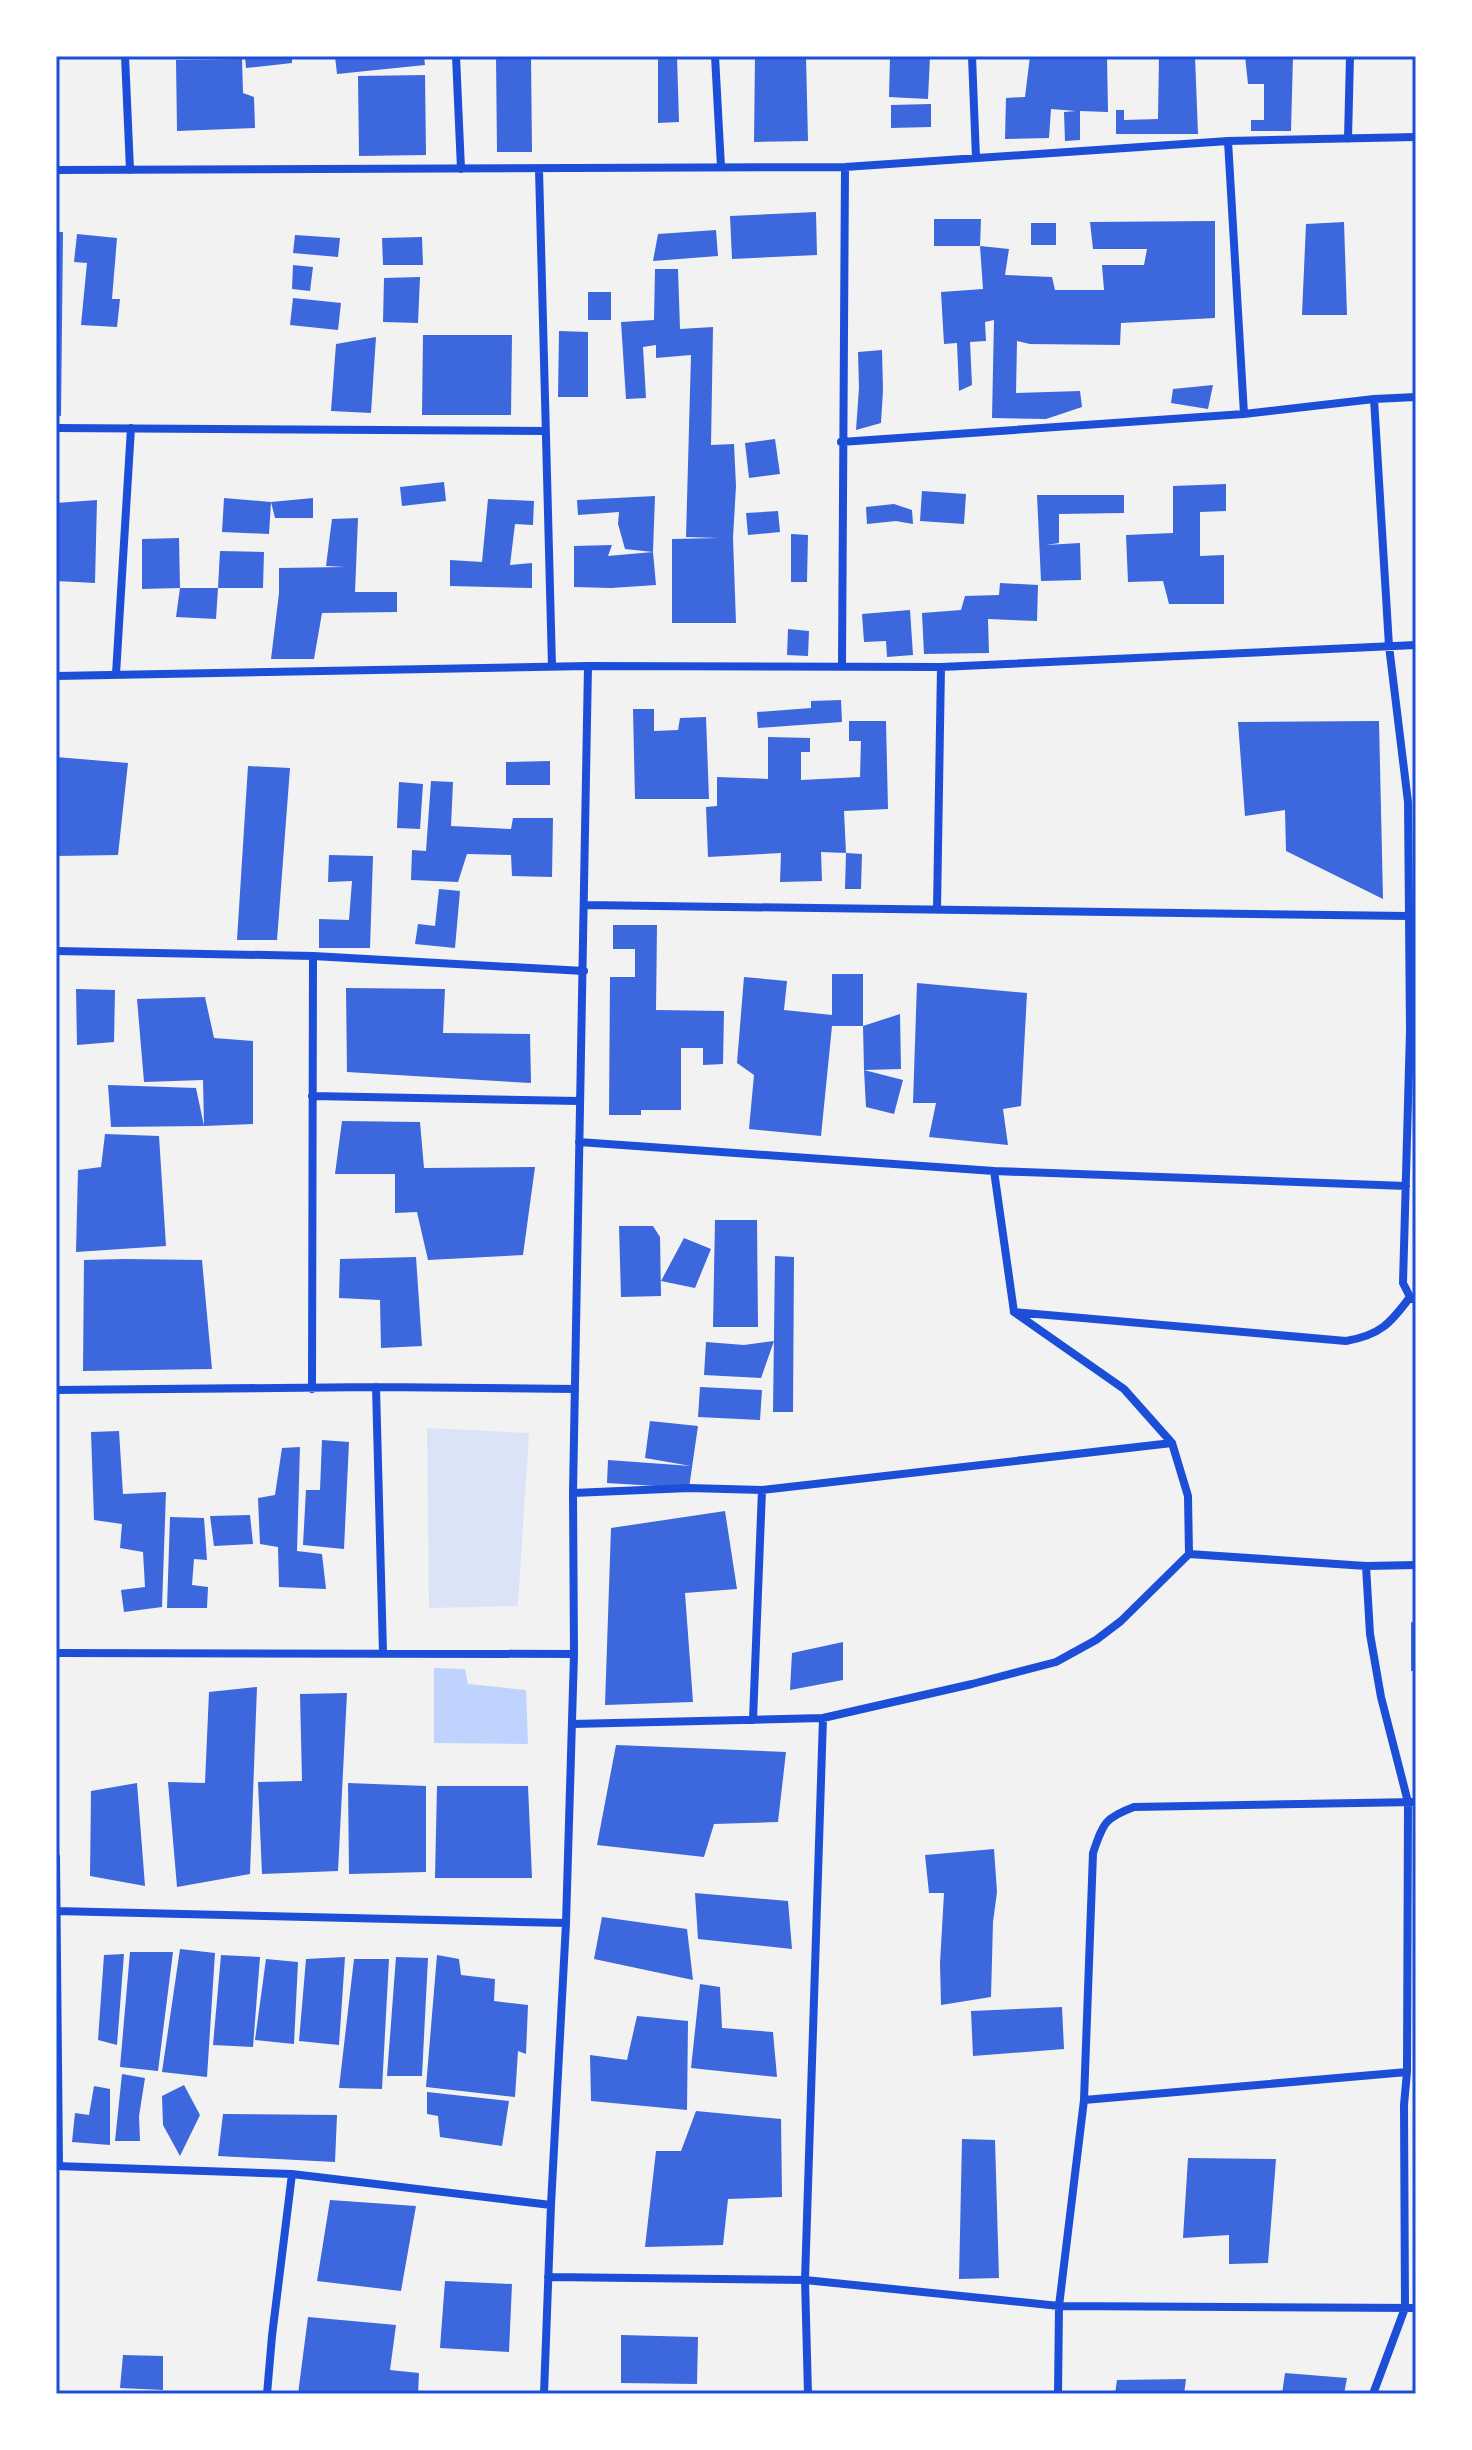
<svg xmlns="http://www.w3.org/2000/svg" width="1472" height="2450" viewBox="0 0 1472 2450" font-family="'Libre Baskerville',serif">
<rect width="100%" height="100%" fill="#f2f2f2"/>
<!-- green -->
<path fill="#dbe4f7" d="M427,1428L529,1433L518,1606L429,1608Z"/>
<!-- water -->
<path fill="#bfd3fe" d="M434,1668L465,1669L468,1684L526,1690L528,1744L434,1743Z"/>
<!-- building -->
<path fill="#3d67dc" d="M245,56H292V63L246,68Z
M335,56H424L425,65L337,74Z
M496,56H531L532,152H497Z
M658,56H677L679,122L658,123Z
M755,56H806L808,141L754,142Z
M890,56L930,57L928,99L889,97Z
M1030,56H1107L1108,112L1080,111V140L1065,141L1064,112L1076,111L1051,109L1049,138L1005,139L1006,98L1025,97Z
M1159,56H1195L1198,134H1116V110H1124V120L1158,119Z
M1245,56H1293L1291,131H1251V120H1264V84H1248Z
M242,59L243,93L254,97L255,128L177,131L176,60Z
M425,75L426,155L359,156L358,76Z
M931,104V127L891,128V105Z
M816,212L817,255L732,259L730,216Z
M934,219H981L980,246H934Z
M1215,221V318L1121,323L1120,345L1030,344L1017,341L1016,393L1080,391L1082,407L1046,419L992,418L994,320L985,322L986,341L970,342L972,385L959,391L957,343L944,344L941,292L983,289L980,246L1009,249L1005,275L1052,277L1055,290H1104L1102,265H1144L1147,249H1093L1090,222Z
M1344,222L1347,315H1302L1306,224Z
M1031,223H1056V245H1031Z
M716,230L718,256L653,261L658,234Z
M56,232H63L61,416L56,415Z
M77,234L117,238L112,299H120L117,327L81,325L87,263L74,262Z
M295,235L340,238L338,257L293,253Z
M422,237L423,265H383L382,238Z
M293,265L313,267L310,291L292,289Z
M655,269H678L680,329L713,327L711,445L734,444L736,486L733,538L736,623H672V539L719,538L686,537L691,355L656,358V345L643,347L646,398L626,399L621,322L654,320Z
M420,277L418,323L383,322L384,278Z
M588,292H611V320H588Z
M293,298L341,303L338,330L290,325Z
M559,331L588,332V397H558Z
M423,335H512L511,415H422Z
M376,337L371,413L331,411L336,344Z
M882,350L883,390L881,423L856,430L859,388L858,352Z
M1213,385L1208,409L1171,403L1173,389Z
M775,439L780,474L749,478L745,443Z
M444,482L446,501L402,506L400,487Z
M1226,484V511L1200,512V556L1224,555V604H1169L1163,581L1128,582L1126,535L1173,533V486Z
M922,491L966,494L964,524L920,521Z
M1037,495H1124V513L1059,514V543L1046,545L1080,543L1081,580L1041,581Z
M655,496L653,552L625,549L618,524L619,512L578,515L577,500Z
M224,498L271,502L269,534L222,532Z
M313,498V518H275L271,502Z
M488,499L534,501L533,525L515,524L510,565L532,563V588L450,586V560L482,562Z
M97,500L95,583L56,581V503Z
M894,504L912,510L913,524L896,521L867,524L866,507Z
M778,511L780,532L748,535L746,513Z
M358,518L355,592H397V612L322,613L314,659H271L279,593V568L345,567L326,566L332,519Z
M791,534L808,535L807,582H791Z
M179,538L180,588H218L216,619L176,617L180,588L142,589V539Z
M612,545L608,556L653,552L656,585L611,588L574,587V546Z
M220,551L264,552L263,588H218Z
M1000,583L1038,585L1037,621L988,619L989,653L924,654L922,613L961,610L965,596L999,595Z
M910,610L913,655L887,657L886,641L864,642L862,614Z
M788,629L809,631L808,656L787,655Z
M841,700L842,722L758,728L757,712L811,708V701Z
M633,709H654V731L678,730L680,718L706,717L709,799H635Z
M849,721H886L888,809L844,811L846,853L821,852L822,881L780,882L781,853L708,857L706,807L717,806V777L768,779V737L810,738V752H801V780L860,777L861,741H849Z
M1379,721L1383,899L1286,851L1285,810L1245,816L1238,722Z
M56,757L128,763L118,855L56,856Z
M550,761V785H506V762Z
M248,766L290,768L277,940H237Z
M431,781L453,782L451,826L511,829L513,818H553L552,877L512,876L511,855L467,854L458,882L411,880L412,850L426,851Z
M399,782L423,784L420,829L397,828Z
M846,853L862,854L861,889H845Z
M329,855L373,856L370,948H319V919L349,920L352,881L328,882Z
M439,889L460,891L455,948L415,944L418,924L435,926Z
M613,925H657L656,1010L724,1011L723,1064L703,1065V1048H681V1110H641V1115H609L610,977H635V949H613Z
M832,974H863V1026H832L821,1136L749,1129L754,1075L737,1063L744,977L787,981L784,1010L832,1015Z
M917,983L1027,993L1021,1106L1003,1109L1008,1145L929,1137L936,1103H913Z
M346,988L445,989L443,1033L530,1034L531,1083L347,1072Z
M76,989L115,990L114,1042L77,1045Z
M205,997L214,1038L253,1041V1124L204,1126L203,1080L144,1082L137,999Z
M900,1014L901,1069L864,1070L863,1026Z
M864,1070L903,1080L894,1114L866,1107Z
M108,1085L196,1088L204,1126L111,1127Z
M342,1121L420,1122L424,1168L535,1167L523,1255L428,1260L417,1212L395,1213V1174H335Z
M105,1134L159,1136L166,1246L76,1252L78,1170L101,1167Z
M715,1220H757L758,1327H713Z
M619,1226H653L660,1237L661,1296L621,1297Z
M684,1238L711,1249L695,1288L661,1281Z
M775,1256L794,1257L793,1412H773Z
M416,1257L422,1346L381,1348L380,1300L339,1298L340,1259Z
M125,1259L202,1260L212,1369L83,1371L84,1260Z
M774,1341L761,1378L704,1375L706,1342L744,1345Z
M700,1387L762,1390L760,1420L698,1417Z
M650,1421L698,1426L689,1488L607,1483L608,1460L691,1466L645,1458Z
M119,1431L123,1494L166,1492L162,1607L124,1612L121,1590L145,1587L143,1552L120,1548L122,1524L94,1520L91,1432Z
M322,1440L349,1442L344,1549L303,1545L306,1490H320Z
M300,1447L297,1551L322,1554L326,1589L279,1587L278,1547L260,1544L258,1498L275,1495L282,1448Z
M725,1511L737,1589L685,1593L693,1702L605,1705L611,1528Z
M250,1515L253,1544L214,1546L210,1516Z
M170,1517L204,1518L207,1560L194,1559L192,1585L208,1587L207,1608H167Z
M1411,1622L1416,1623V1671H1411Z
M843,1642V1680L790,1690L792,1653Z
M257,1687L250,1874L177,1887L168,1782L205,1783L209,1692Z
M347,1693L338,1871L262,1874L258,1782L302,1781L300,1694Z
M616,1745L786,1752L778,1822L714,1824L704,1857L597,1845Z
M137,1783L145,1886L90,1876L91,1791Z
M348,1783L426,1786V1872L349,1874Z
M437,1786H528L532,1878H435Z
M994,1849L997,1892L993,1922L991,1997L941,2005L940,1963L944,1893H929L925,1855Z
M695,1893L788,1901L792,1949L698,1939Z
M602,1917L687,1929L693,1980L594,1959Z
M180,1949L215,1953L207,2077L162,2072Z
M130,1952H173L158,2071L120,2067Z
M124,1954L117,2045L98,2040L104,1955Z
M221,1955L260,1957L253,2047L213,2045Z
M437,1955L459,1959L461,1975L495,1979L494,2001L528,2005L526,2054L518,2051L515,2097L426,2087Z
M345,1957L339,2045L299,2041L306,1959Z
M396,1957L428,1958L422,2076H387Z
M266,1959L298,1962L294,2044L255,2040Z
M354,1959H389L382,2089L339,2088Z
M700,1984L720,1987L722,2028L773,2032L777,2077L691,2068Z
M1062,2007L1064,2049L973,2056L971,2011Z
M637,2016L688,2021L687,2110L591,2101L590,2055L627,2060Z
M122,2074L145,2078L139,2116L140,2141H115Z
M184,2085L200,2115L180,2156L163,2125L162,2096Z
M94,2086L110,2089V2145L72,2142L75,2113L89,2115Z
M427,2092L509,2101L502,2146L440,2137L438,2116L427,2114Z
M696,2111L781,2119L782,2197L728,2199L723,2245L645,2247L656,2151H681Z
M223,2114L337,2115L335,2162L218,2156Z
M962,2139L995,2140L999,2278L959,2279Z
M1188,2158L1276,2159L1268,2263L1229,2264V2235L1183,2238Z
M330,2200L416,2206L401,2291L317,2281Z
M445,2281L512,2284L509,2352L440,2348Z
M308,2317L396,2325L390,2370L419,2373L418,2394H298Z
M621,2335L698,2337L697,2384L621,2383Z
M123,2355L163,2356V2390L120,2388Z
M1285,2373L1347,2378L1344,2394H1282Z
M1186,2379L1184,2394H1115L1117,2380Z"/>
<g fill="none" stroke-linecap="round" stroke-linejoin="round">
<!-- minor -->
<path stroke="#1d4ed8" stroke-width="8" d="M125,56L130,170
M456,56L461,169
M715,56L721,167
M972,56L976,158
M1348,139L1350,56
M1228,141L1244,414
M539,169L552,666
M56,170L845,167L1228,141L1416,137
M1374,399L1389,646L1408,802L1410,1031L1403,1283L1410,1297L1416,1300
M56,428L544,431
M841,442L1244,414L1374,399L1416,397
M842,665L845,167
M116,674L131,428
M56,676L588,666L941,667L1416,645
M585,905L1408,916
M937,909L941,667
M56,951L313,956L584,971
M312,1096L579,1101
M579,1142L994,1171L1406,1186
M994,1171L1014,1312L1346,1341C1380,1335 1390,1324 1410,1297
M376,1387L383,1653
M312,1389L313,956
M56,1390L376,1387L575,1389
M573,1493L689,1488L762,1490L1172,1443
M1189,1554L1366,1566L1416,1565
M1366,1566L1370,1634L1381,1697L1408,1802L1407,2072L1404,2105L1405,2308L1373,2394
M56,1653L574,1654
M753,1720L762,1490
M572,1724L823,1718L972,1684L1056,1662L1096,1640L1121,1621L1189,1554L1188,1496L1172,1443L1124,1389L1014,1312
M56,1857L59,2166
M56,1911L566,1923
M1084,2100L1407,2072
M56,2166L292,2174L551,2205
M548,2277L805,2280L823,1718
M267,2394L272,2336L292,2174
M544,2394L551,2205L566,1923L574,1654L573,1493L588,666
M808,2394L805,2280L1059,2306L1416,2308
M1058,2394L1059,2306L1084,2100L1093,1853C1103,1824 1104,1818 1134,1807L1416,1802"/>
</g>
<!-- border -->
<rect width="1472" height="2450" fill="none" stroke="#ffffff" stroke-width="116"/>
<rect x="58" y="58" width="1356" height="2334" fill="none" stroke="#1d4ed8" stroke-width="3"/>
</svg>
